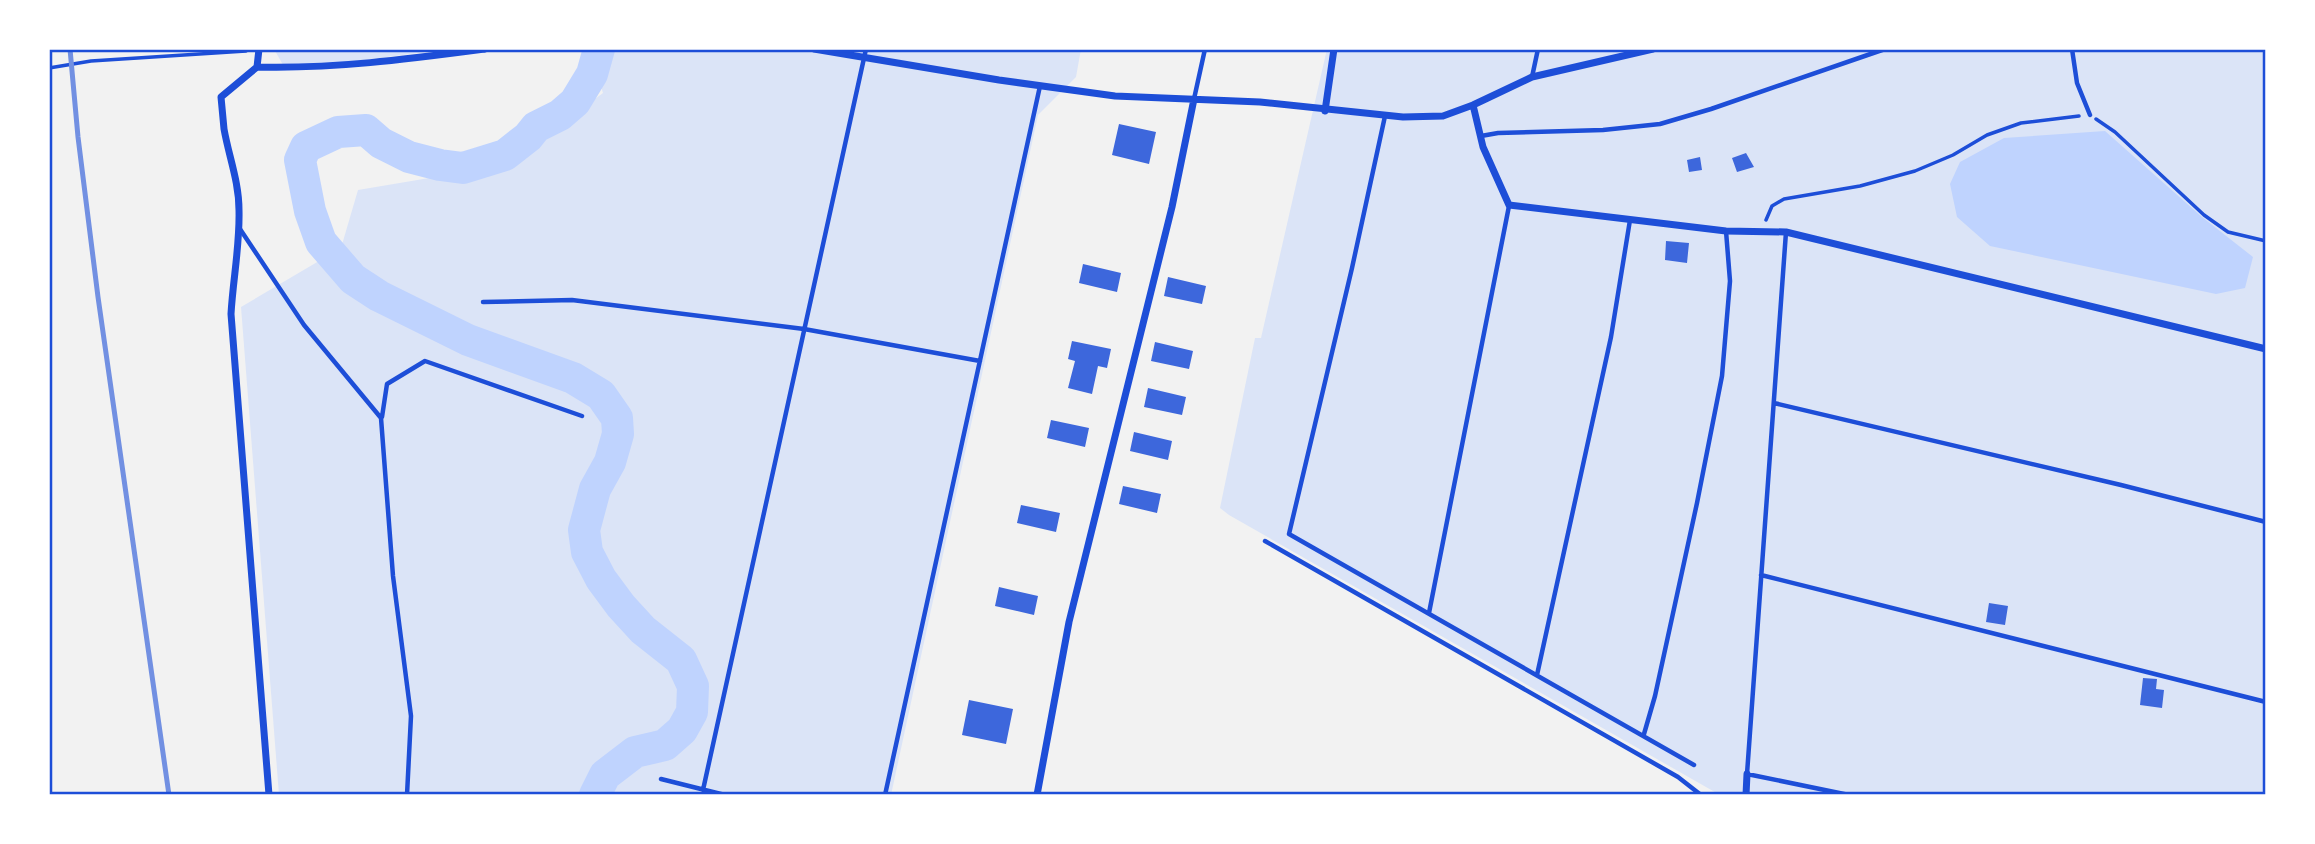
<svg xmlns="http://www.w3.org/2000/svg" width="2315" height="844" viewBox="0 0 2315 844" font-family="Lato,sans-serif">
<rect width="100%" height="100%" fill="#f2f2f2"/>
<!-- green -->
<path fill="#dbe4f7" d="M274,49H449L286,70Z
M589,49H1081L1076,77L1038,115L891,795H279L241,307L341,248L358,190L459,173L538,141L603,93Z
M1327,49H2266V795H1720L1229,515L1220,508L1255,338H1261Z"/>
<!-- water -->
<path fill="#bfd3fe" d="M2105,131L2202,217L2253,257L2245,288L2216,294L1990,246L1957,217L1950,184L1960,162L2004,138Z"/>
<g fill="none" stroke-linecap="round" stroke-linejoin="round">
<!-- river -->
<path stroke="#bfd3fe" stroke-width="32" d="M595,795L605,775L635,752L665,745L682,730L692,712L693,686L681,660L643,630L621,606L601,579L587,552L584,530L595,489L610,462L618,434L617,418L601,395L573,378L468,340L379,296L353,279L321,242L310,211L300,160L306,147L338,132L366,130L381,143L409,157L440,165L463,168L505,155L528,137L536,127L560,115L575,102L592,74L599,49"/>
</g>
<!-- building -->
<path fill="#3d67dc" d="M1119,124L1156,132L1149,164L1112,155Z
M1746,153L1754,167L1737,172L1732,158Z
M1700,157L1702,170L1689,172L1687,160Z
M1666,241L1689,243L1687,263L1665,260Z
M1083,264L1121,273L1117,292L1079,283Z
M1168,277L1206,286L1202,304L1164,296Z
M1072,341L1111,349L1107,368L1098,366L1092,394L1068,388L1075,361L1068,359Z
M1155,342L1193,351L1189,369L1151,361Z
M1148,388L1186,397L1182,415L1144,407Z
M1051,420L1089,428L1085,447L1047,438Z
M1134,432L1172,441L1168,460L1130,451Z
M1123,486L1161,494L1157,513L1119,504Z
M1021,505L1060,513L1056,532L1017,523Z
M999,587L1038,596L1034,615L995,606Z
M1989,603L2008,606L2005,625L1986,622Z
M2143,678L2157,679L2156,689L2164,690L2162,708L2140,705Z
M969,700L1013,709L1006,744L962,735Z"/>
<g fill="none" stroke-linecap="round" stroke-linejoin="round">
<!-- path -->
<path stroke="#1d4ed8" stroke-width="3.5" d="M49,68L91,61L246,51
M2096,119L2115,132L2204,215L2228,232L2266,241
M1766,220L1772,206L1784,199L1860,186L1915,171L1953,155L1987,135L2021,123L2079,116"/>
<!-- service -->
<path stroke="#1d4ed8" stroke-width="4.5" d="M2072,49L2077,83L2090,115
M1532,77L1538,49
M1194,99L1205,49
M1385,116L1352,268L1289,534L1694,765
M1481,136L1498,133L1603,130L1660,124L1711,109L1885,49
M240,229L304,325L381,418L393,576L411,716L407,795
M1786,232L1747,774L1849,795
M483,302L572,300L804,329L980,361
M1774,403L2121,485L2266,522
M382,417L387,384L425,361L582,416
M1265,541L1678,777L1701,795
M1761,575L2266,702
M1429,613L1509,206
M1537,675L1611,337L1630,220
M1644,734L1655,696L1697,503L1722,376L1730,281L1726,231
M661,779L725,795
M703,790L866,49
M885,795L1040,86"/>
<!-- minor -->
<path stroke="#1d4ed8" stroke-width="7" d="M259,49L257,67L221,97C222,107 223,119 224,129C229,157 239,182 239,210C240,245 233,279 231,314L269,795
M814,49L999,80L1115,96L1260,102L1403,117L1443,116L1473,105L1532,77L1653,49
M257,67C334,69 409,59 485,49
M1473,105L1483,147L1509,205L1726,231L1786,232L2266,349
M1325,111L1334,49
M1037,795L1069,622L1172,207L1194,99
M1746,795L1747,774"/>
<!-- rail -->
<path stroke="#7290e2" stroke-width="5" d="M70,49L78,137L98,297L169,795"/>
</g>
<!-- border -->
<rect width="2315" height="844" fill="none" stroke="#ffffff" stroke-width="102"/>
<rect x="51" y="51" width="2213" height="742" fill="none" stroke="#1d4ed8" stroke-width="2.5"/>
</svg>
